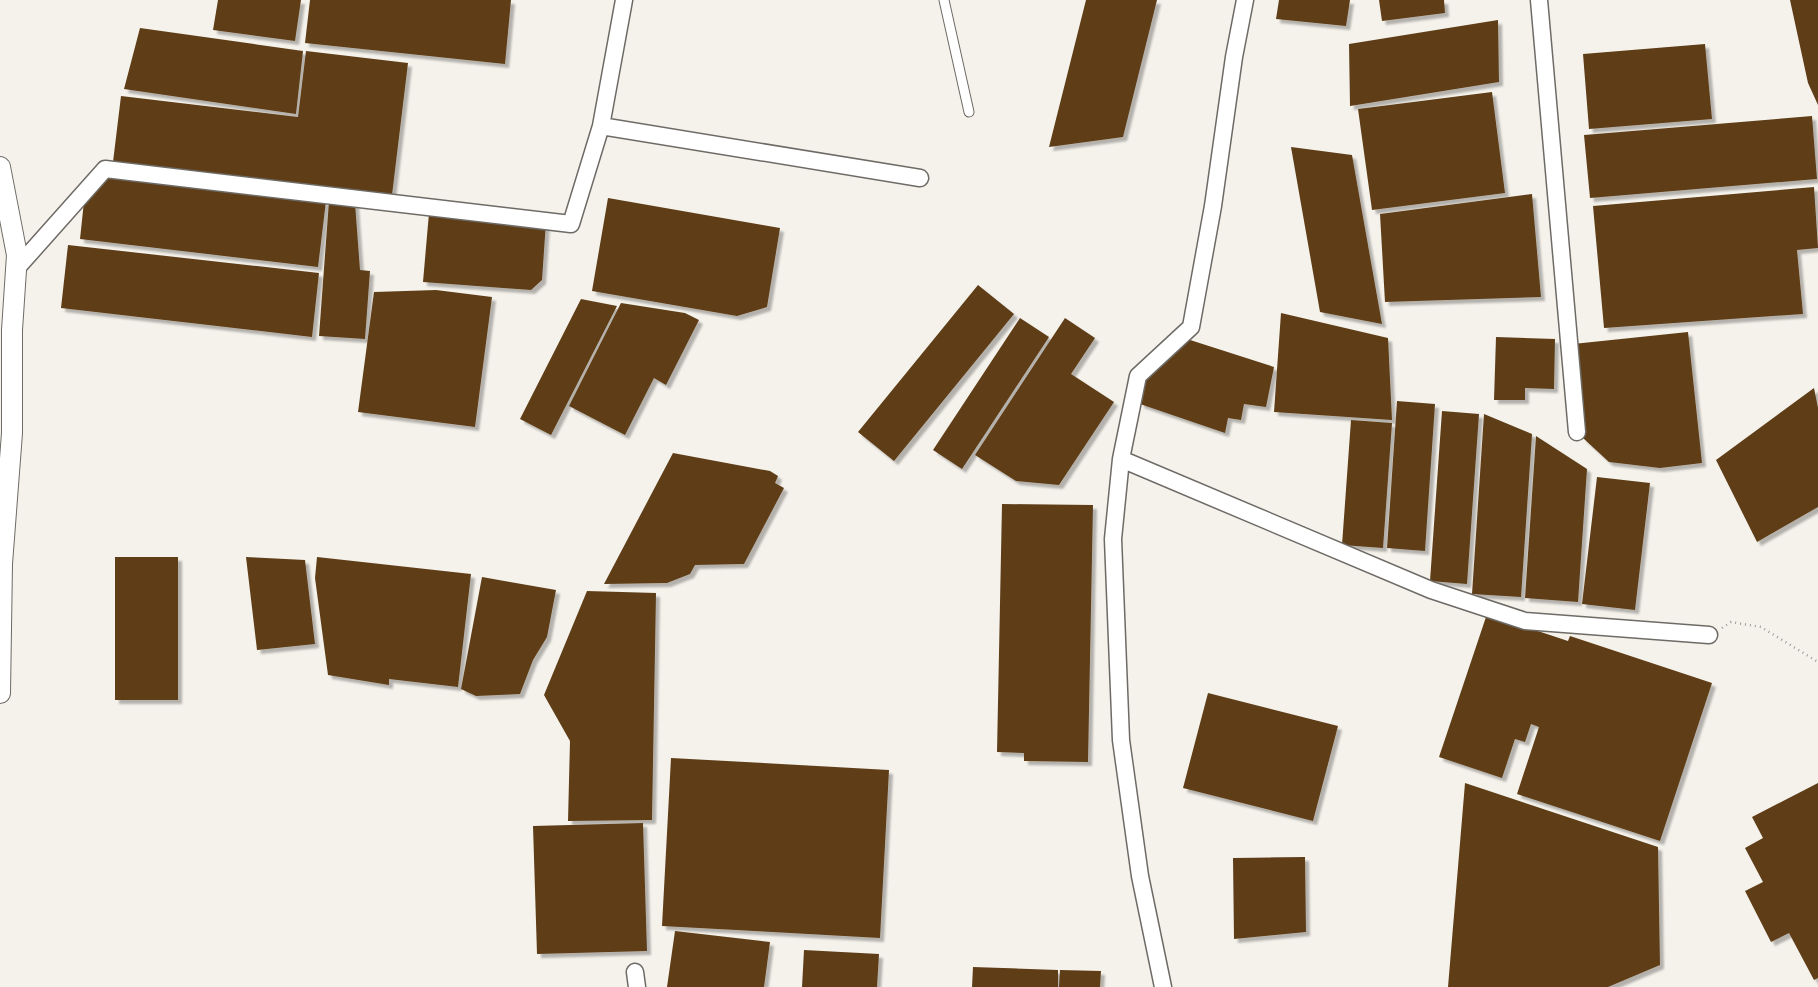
<svg xmlns="http://www.w3.org/2000/svg" width="1818" height="987" viewBox="0 0 1818 987" font-family="Lora,serif">
<defs>
<filter id="shadow"><feDropShadow dx="4" dy="4" stdDeviation="1" flood-color="#0004"/></filter>
</defs>
<rect width="100%" height="100%" fill="#f5f2ec"/>
<!-- building -->
<path fill="#5e3e19" filter="url(#shadow)" d="M218,0H301L295,41L213,30Z
M310,0H511L505,64L305,43Z
M1086,0H1157L1123,137L1049,147Z
M1279,0H1350L1346,26L1276,19Z
M1379,0H1444L1445,13L1382,21Z
M1790,0H1818V105L1808,83Z
M1498,20L1499,82L1350,106L1349,44Z
M140,28L303,51L296,114L124,89Z
M1705,44L1712,119L1589,129L1583,54Z
M306,51L408,63L392,195L113,162L121,96L298,117Z
M1492,92L1505,193L1372,210L1358,109Z
M1812,116L1817,179L1590,198L1584,135Z
M1291,147L1352,155L1382,324L1320,312Z
M106,175L326,201L318,267L80,239L85,192Z
M1814,187L1818,248L1797,250L1803,314L1604,328L1593,206Z
M1532,194L1541,297L1385,302L1380,214Z
M608,198L780,228L767,307L737,316L592,291Z
M329,201L355,203L360,270L370,271L365,339L319,336Z
M429,213L546,222L542,280L531,290L423,282Z
M68,245L319,273L312,337L61,308Z
M978,285L1014,314L894,461L858,432Z
M436,290L492,297L475,427L358,412L374,292Z
M581,299L617,306L551,435L520,419Z
M621,303L685,313L699,320L666,385L654,378L625,435L569,406Z
M1281,313L1388,338L1392,420L1274,412Z
M1020,318L1049,337L962,469L933,450Z
M1065,318L1095,338L1071,374L1114,402L1059,485L1016,481L975,455Z
M1688,332L1702,463L1660,468L1609,462L1583,438L1573,344Z
M1496,337L1555,339L1554,389L1525,388V400H1494Z
M1187,339L1274,367L1266,407L1244,404L1241,420L1228,418L1225,433L1140,404L1145,374Z
M1814,388L1818,408V507L1757,542L1716,460Z
M1397,401L1435,404L1425,551L1387,548Z
M1442,411L1479,414L1467,584L1430,581Z
M1484,414L1532,434L1521,597L1472,594Z
M1351,420L1392,423L1383,548L1342,545Z
M1536,436L1587,469L1578,602L1525,598Z
M673,453L770,471L778,476L775,483L784,488L744,564L695,565L690,574L667,583L604,584Z
M1597,477L1650,483L1635,610L1582,604Z
M1002,504L1093,505L1088,762L1024,761V753L997,752Z
M115,557H178V700H115Z
M246,557L305,560L315,644L257,650Z
M317,557L471,574L458,687L389,679V685L328,675L315,578Z
M482,577L556,590L547,637L533,660L520,694L476,696L461,689Z
M587,591L656,593L652,820L568,821L570,741L544,695Z
M1487,614L1568,641L1570,636L1712,683L1660,841L1517,794L1539,727L1531,724L1525,742L1515,739L1502,778L1439,757Z
M1208,693L1338,726L1313,821L1183,788Z
M671,758L889,770L880,938L662,926Z
M1465,783L1658,847L1660,965L1608,987H1448Z
M1818,783V978L1814,980L1789,933L1771,942L1745,891L1763,882L1745,848L1763,838L1752,817Z
M643,823L647,951L537,954L533,826Z
M1305,857L1306,932L1234,939L1233,858Z
M675,931L770,942L764,987H667Z
M804,950L879,954L877,987H802Z
M973,967L1058,970V987H972Z
M1060,970L1101,971L1100,987H1059Z"/>
<g fill="none" stroke-linecap="round" stroke-linejoin="round">
<!-- service casing -->
<g stroke="#6e6b66" stroke-width="11">
<path id="service" d="M944,0L969,112"/>
</g>
<!-- minor casing -->
<g stroke="#6e6b66" stroke-width="19">
<path id="minor" d="M1245,0L1234,57L1213,206L1191,327L1138,376L1121,459L1431,590L1525,621L1709,635
M1539,0L1577,432
M601,126L624,0
M16,269L105,169L571,224L601,126L920,178
M1121,459L1113,539L1121,740L1140,876L1163,987
M635,972L637,987"/>
</g>
<!-- tertiary casing -->
<g stroke="#6e6b66" stroke-width="22">
<path id="tertiary" d="M0,167L17,255L12,330V433L2,564L0,693"/>
</g>
<!-- path -->
<path stroke="#9e9c98" stroke-width="2.5" stroke-dasharray="1 4" stroke-linecap="butt" d="M1722,628L1731,622L1761,627L1818,662"/>
<!-- service -->
<use href="#service" stroke="#fff" stroke-width="9"/>
<!-- minor -->
<use href="#minor" stroke="#fff" stroke-width="16"/>
<!-- tertiary -->
<use href="#tertiary" stroke="#fff" stroke-width="20"/>
</g>
</svg>
